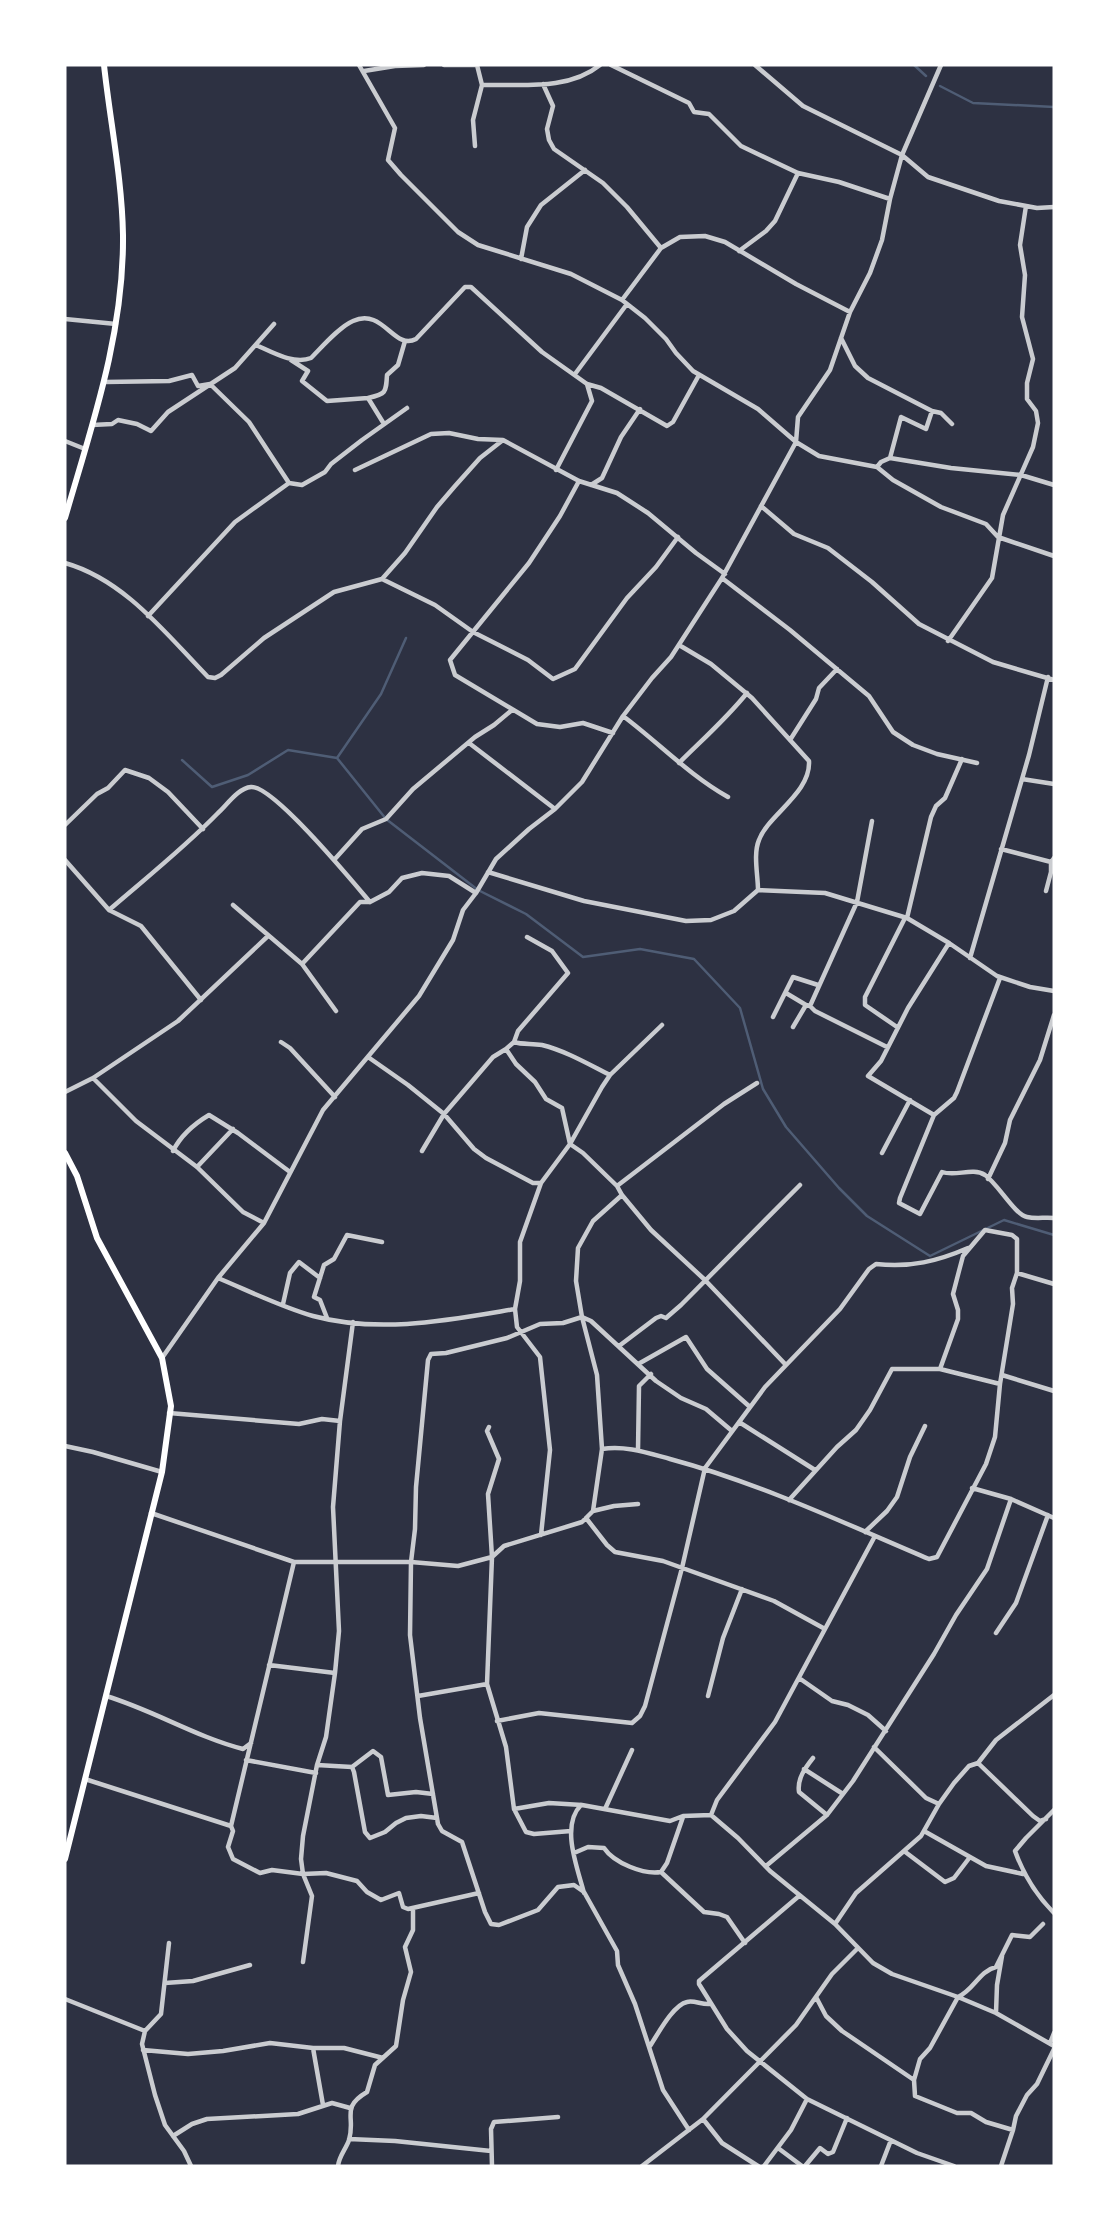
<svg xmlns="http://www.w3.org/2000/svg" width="1119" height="2231" viewBox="0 0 1119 2231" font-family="Cabin,sans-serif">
<rect width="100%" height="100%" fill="#2d3142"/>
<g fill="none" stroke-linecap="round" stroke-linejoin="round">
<!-- stream -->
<path stroke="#4f5d75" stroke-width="2.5" d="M914,65L926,76
M940,86L973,103L1054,107
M337,758L381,694L406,638
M182,760L212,787L248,775L288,750L337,758L386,819L478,890L526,914L583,957L640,949L694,959L740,1008L763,1089L786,1127L839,1188L867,1216L930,1256L1004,1220L1054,1235"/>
<!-- minor -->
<path stroke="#caccd0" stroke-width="4.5" d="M359,65L395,128L388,160L401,175L458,232L478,245L571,274L622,300L645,318L666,339L676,353L693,371L758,409L796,442L819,456L877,467L893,480L941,507L986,524L998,537L1054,556
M444,65H477
M611,65L689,103L694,112L709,114L741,146L798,173L839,182L890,199
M755,65L803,106L902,155L928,177L999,201L1037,208L1054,207
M364,71L395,66L424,65
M543,84L553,106L547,129L549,140L554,149L603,183L627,207L661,248
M482,85C521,84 568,91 600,65
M475,146L473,120L482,85L477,65
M739,251L766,231L775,221L798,173
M521,259L527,227L541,205L585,170
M622,300L661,248L680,237L705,236L725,242L796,284L850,312
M65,319L116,324
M841,338L855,366L868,378L932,411L941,413L952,424
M256,345C272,352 294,365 311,358C322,347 339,327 353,321C383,307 394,351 416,339L465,287H471L542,352L587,384L601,388L667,426L673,422L699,375
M291,360L308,371L302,381L327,401L368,398L384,424
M575,374L627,304
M105,382L169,381L192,375L198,386L210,384L249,422L289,483
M368,398C386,394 386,393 387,375L398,365L405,341
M92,425L112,424L118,420L137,424L151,431L168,412L235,368L274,324
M65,441L85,449
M890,458L901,417L926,429L932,411
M877,467L881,462L890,458L951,468L1021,475L1054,485
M355,470L431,434L449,433L478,439L503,440
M556,470L592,401L587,384
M579,481L560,516L529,563L450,660L455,675L537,724L560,727L583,723L613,733
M591,485L602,478L621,437L640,409
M761,506L794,534L828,548L872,582L919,624L993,662L1054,680
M65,563C125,580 166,634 208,677L215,678L221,675L264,638L334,592L382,579L405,553L437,507L455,486L480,458L503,440L579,481L617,493L648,513L696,553L725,574
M722,578L790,630L869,696L893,732L913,745L937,754L977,763
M382,579L435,605L473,632L528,660L553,679L575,669L627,598L656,567L678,537
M148,616L235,522L289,483L302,485L325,472L331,464L362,440L407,408
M948,641L992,578L1003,515L1033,447L1038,423L1036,411L1027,399V383L1033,359L1022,317L1025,275L1020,245L1026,206
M679,645L711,664L752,698L809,761C811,793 768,815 759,840C753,854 758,875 758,890
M623,716C659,743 689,775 728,797
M790,740L816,699L819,688L837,669
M469,743L555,809
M679,763C702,740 726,719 747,693
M1022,779L1054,784
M65,825L97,794L108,788L125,770L149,778L168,792L203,829
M1001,849L1051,862
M65,860L109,910L141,926L201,1000
M334,860L362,829L386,819L413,789L475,737L494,725L512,710
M488,872L584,901L686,921L711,920L734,911L758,890L825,893L907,918L949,943L997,976L1030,987L1054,991
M1046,891L1051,872V862L1054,858
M233,905L302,964L336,1011
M109,910C146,878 184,848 218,813C227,805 238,788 251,787C273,785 353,882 370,902
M907,918L931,817L936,806L945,798L962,759
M970,958L1029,755L1048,677
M302,964L360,902H370L389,892L402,878L422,873L449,876L476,893
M1000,978L957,1092L954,1098L934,1115L900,1198L899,1203L920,1214L942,1172C956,1177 972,1167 985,1175C998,1184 1015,1215 1027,1217C1036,1219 1045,1217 1054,1218
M786,993L806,1005
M810,1006L815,1011L887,1047
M773,1017L793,977L818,985
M793,1027L806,1005L810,1006L857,902L872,821
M897,1027L865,1005V997L905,918
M281,1042L290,1048L335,1097
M514,1042C523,1045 532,1043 542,1045C566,1051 588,1064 610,1075
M506,1049L516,1064L535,1082L546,1099L562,1108L570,1144L583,1153L617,1186L622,1195L651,1230L705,1280L786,1365
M368,1057L408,1085L444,1114L474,1149L486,1158L533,1183H541
M93,1078L136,1121L197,1167L243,1212L264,1223
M65,1092L93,1078L178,1021L268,936
M934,1115L868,1076L881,1061L908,1008L949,943
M173,1151C181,1135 194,1124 209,1115L238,1133L290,1172
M422,1151L444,1114L493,1057L506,1049L514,1042L518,1031L568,973L552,951L527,937
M882,1153L910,1100
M197,1167L233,1129
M988,1179L1005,1143L1010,1120L1040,1060L1054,1015
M617,1186L724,1104L757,1083
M1017,1273L1054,1284
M218,1278C249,1291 281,1307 313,1316C380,1334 449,1320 515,1309
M283,1304L290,1273L299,1262L320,1278
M327,1318L320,1300L314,1297L324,1265L334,1259L347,1235L382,1242
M619,1346L656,1318L661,1316L666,1318L681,1305L800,1185
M162,1358L218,1278L264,1223L323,1110L419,996L453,940L463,910L476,893L496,859L529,829L555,809L582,782L623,716L652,678L671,657L722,578L796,442L798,417L830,370L850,312L870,273L882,240L890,199L902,155L941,65
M640,1363L686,1337L707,1369L750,1407
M1002,1375L1054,1391
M169,1413L299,1424L322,1419L340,1421
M739,1422L815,1470
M489,1427L487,1431L499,1459L488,1494L492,1557L487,1684L506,1747L514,1809L526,1832L534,1834L571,1831
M65,1446L93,1452L162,1472
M602,1449C625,1445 648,1453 670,1459C759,1483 844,1523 929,1559L937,1557L986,1464L995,1437L1000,1384L1013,1304L1012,1288L1017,1273V1239L1012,1235L985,1230L963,1256L959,1271L953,1294L958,1310V1319L940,1369
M638,1450L639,1386L651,1374
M972,1488L1011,1499L1054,1518
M789,1500L837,1447L856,1430L870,1410L892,1369H940L1000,1384
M593,1511L614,1506L638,1504
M151,1513L294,1562H411L458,1566L492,1557L504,1546L582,1522L593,1511L602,1449L597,1375L582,1317L576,1281L578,1248L593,1221L622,1195
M586,1518L607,1545L615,1552L663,1561L774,1601L825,1629
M865,1532L887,1511L897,1497L910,1457L925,1426
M541,1535L550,1450L540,1357L517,1327L515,1309L520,1281V1242L541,1183L570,1144L602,1087L610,1075L662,1025
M996,1633L1016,1603L1048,1515
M269,1665L335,1673
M799,1678L832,1701L848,1705L868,1715L886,1731
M106,1696C153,1710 196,1737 243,1749L251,1743
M418,1696L487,1684
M708,1696L723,1638L742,1589
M497,1721L539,1713L632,1723L640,1716L645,1706L682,1568L705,1468L765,1387L840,1309L869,1269L876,1264C910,1268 938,1261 968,1248
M874,1747L926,1798L939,1804
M813,1758C805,1768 797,1779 799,1792L827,1815
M246,1760L316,1773
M978,1763L1033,1816L1040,1821L1046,1819
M317,1765L352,1767L373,1751L381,1757L388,1795L416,1792L433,1794
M352,1767L354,1772L365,1832L370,1838L385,1832L396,1823L406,1818L421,1816L437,1818
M804,1769L843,1794
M85,1779L231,1826L233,1831L228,1847L233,1859L260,1873L272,1870L303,1874L326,1873L357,1881L367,1892L381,1900L399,1893L403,1907L408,1909L479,1893
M581,1805C560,1826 578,1869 584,1893
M514,1809L549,1803L582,1805L670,1821L683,1816L711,1815L738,1838L770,1871L835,1924L873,1963L892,1974L958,1997L996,2013L1054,2046
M605,1809L632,1750
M1054,1810L1026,1838L1015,1851C1024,1876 1036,1895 1054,1913
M711,1815L717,1800L775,1722L875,1536
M231,1826L294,1562
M924,1831L986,1866L1023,1874
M904,1851L945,1882L954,1878L970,1857
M574,1853L588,1847L604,1848C614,1863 644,1875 661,1872L667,1863L683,1817
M766,1866L827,1815L853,1781L934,1654L956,1615L987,1569L1011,1499
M661,1872L704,1912L719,1914L727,1917L745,1943
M799,1896L699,1981V1984L727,2029L747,2051L807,2099L917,2153L954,2166
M835,1924L856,1893L921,1836L939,1804L954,1783L969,1766L978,1763L996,1740L1054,1695
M169,1943L161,2014L145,2031L142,2044L155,2095L165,2125L184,2151L191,2166
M303,1962L312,1896L303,1874L301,1859L303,1836L317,1765L326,1737L335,1673L339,1631L333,1507L340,1421L353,1322
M165,1983L193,1981L250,1965
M816,1997L826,2016L842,2031L914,2080
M65,1999L145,2031
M996,2013L997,1985L1002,1956
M1050,2043L1054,2033
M650,2046C658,2034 673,2005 687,2002C694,2000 702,2005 710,2004
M313,2048L323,2105
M143,2050L188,2054L223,2051L270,2043L313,2048H344L383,2058
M703,2119L722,2143L758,2166
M689,2130L663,2090L635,2004L618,1965L617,1951L584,1892L574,1885L558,1887L538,1910L499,1925L491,1924L485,1912L462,1842L442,1831L438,1824L420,1718L410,1635L411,1562L415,1529L416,1487L428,1360L431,1354L446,1353L507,1338L540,1324L563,1323L582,1317L591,1321L656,1381L681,1398L706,1409L732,1431
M1013,2130L986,2122L971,2113H957L915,2096L914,2080L920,2059L930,2048L958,1997C974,1990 979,1971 996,1967L1012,1935L1030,1937L1043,1924
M173,2136L192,2124L207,2119L298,2114L332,2103L350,2108
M349,2139L395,2141L491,2151
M778,2148L802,2166
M338,2166C339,2156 346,2149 349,2140C356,2117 340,2108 367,2092L375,2065L396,2046L403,2000L411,1972L405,1947L413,1930V1909
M492,2166L491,2129L494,2122L558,2117
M642,2166L703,2119L796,2025L832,1974L858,1948
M764,2166L791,2130L807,2099
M805,2166L820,2148L828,2154L833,2152L847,2118
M881,2166L891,2140
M1001,2166L1013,2130L1016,2116L1027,2095L1037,2084L1054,2049"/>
<!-- secondary -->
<path stroke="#fff" stroke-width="6" d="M65,518C92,425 124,334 123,235C122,178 110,121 104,65
M65,1153L77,1176L97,1238L162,1358L171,1406L162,1472L65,1859"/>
</g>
<!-- border -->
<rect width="1119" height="2231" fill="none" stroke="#ffffff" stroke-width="133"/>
</svg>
